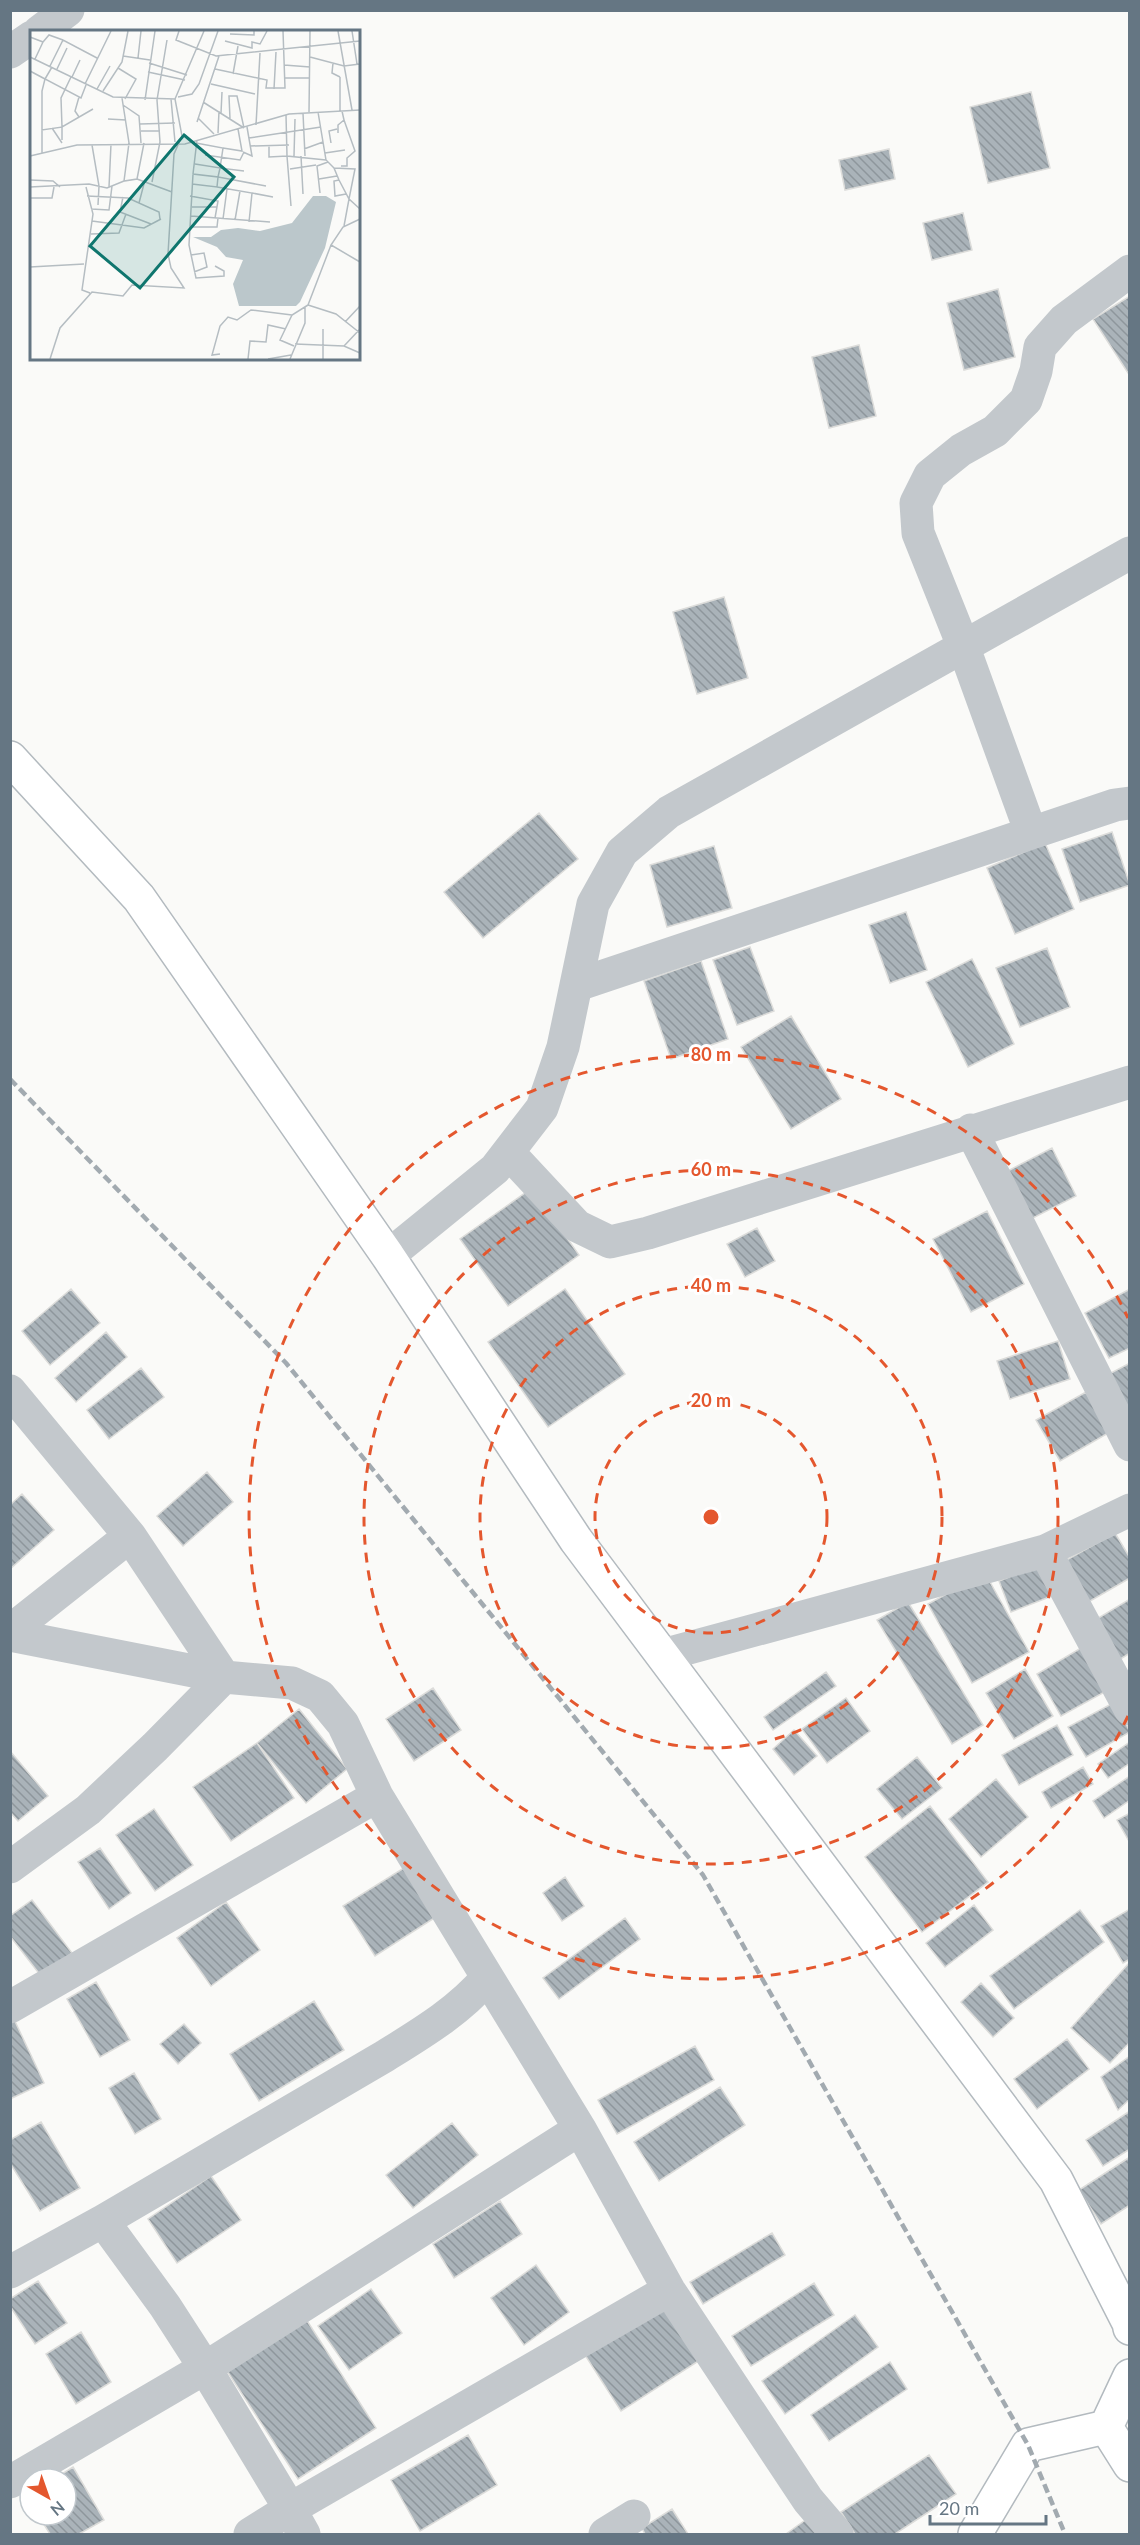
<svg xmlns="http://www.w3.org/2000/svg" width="1140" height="2545" viewBox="0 0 1140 2545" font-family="Lato,sans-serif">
<defs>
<pattern id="building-back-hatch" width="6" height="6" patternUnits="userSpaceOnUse" patternTransform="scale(1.5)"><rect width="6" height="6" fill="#aab3b9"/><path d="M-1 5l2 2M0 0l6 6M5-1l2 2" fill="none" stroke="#8e969c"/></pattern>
</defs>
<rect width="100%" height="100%" fill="#fafaf8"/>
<!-- building -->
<path fill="url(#building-back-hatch)" stroke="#dcdcda" stroke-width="1.5" d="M1031,92L1050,168L988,183L970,107Z
M889,149L895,179L845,190L839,160Z
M963,213L972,250L932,260L923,223Z
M998,289L1015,357L964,370L947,303Z
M1130,296V376L1093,319Z
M859,345L876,416L829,428L812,357Z
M724,597L748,678L697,694L673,612Z
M539,813L578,859L483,938L444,892Z
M1112,832L1130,885L1080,902L1062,849Z
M1045,843L1074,909L1015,934L987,868Z
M714,846L732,908L667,927L650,865Z
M906,912L927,970L890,983L869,925Z
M750,947L774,1011L737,1025L713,960Z
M1047,948L1070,1007L1020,1027L996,968Z
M972,959L1014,1044L968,1067L926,982Z
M701,961L728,1039L671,1059L644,981Z
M791,1016L841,1099L791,1129L741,1047Z
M1052,1148L1076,1196L1027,1221L1002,1174Z
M532,1188L579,1255L508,1306L460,1239Z
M987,1211L1024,1284L971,1312L933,1239Z
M757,1228L775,1261L745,1277L727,1244Z
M71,1289L100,1323L50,1365L22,1331Z
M565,1289L625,1374L548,1427L488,1342Z
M1130,1289V1348L1109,1358L1085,1313Z
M106,1332L127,1357L76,1402L55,1378Z
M1058,1341L1070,1379L1010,1399L997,1361Z
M1130,1363V1412L1109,1374Z
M141,1368L164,1397L109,1439L87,1410Z
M1086,1392L1110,1432L1060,1461L1036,1420Z
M207,1472L233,1502L183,1546L157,1516Z
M22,1494L54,1530L10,1569V1505Z
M1115,1533L1130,1558V1578L1085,1604L1061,1563Z
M1045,1563L1057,1594L1011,1612L999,1581Z
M985,1573L1029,1652L972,1683L928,1604Z
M1130,1599V1653L1119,1660L1095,1620Z
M908,1602L983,1725L952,1744L877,1620Z
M1086,1645L1110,1689L1061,1716L1037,1674Z
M1025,1669L1053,1716L1014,1739L986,1693Z
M826,1672L836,1686L773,1730L764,1717Z
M433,1688L461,1730L414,1761L386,1719Z
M846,1698L870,1731L827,1763L802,1729Z
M1115,1702L1130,1732L1086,1757L1068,1727Z
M299,1709L347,1769L306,1803L257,1743Z
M1057,1725L1073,1755L1019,1785L1002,1755Z
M794,1730L817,1756L794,1775L773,1749Z
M1130,1742V1763L1108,1778L1098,1764Z
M257,1743L294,1798L231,1841L193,1787Z
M10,1751L48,1796L18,1821L10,1812Z
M917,1757L942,1788L902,1819L877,1789Z
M1083,1767L1093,1784L1051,1808L1042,1792Z
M1130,1776V1800L1104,1818L1093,1801Z
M996,1779L1028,1817L981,1857L949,1819Z
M930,1806L988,1882L922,1932L865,1857Z
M154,1809L193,1865L155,1891L116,1835Z
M1130,1813V1843L1117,1820Z
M100,1848L131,1893L109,1909L78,1862Z
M407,1866L439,1915L375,1956L343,1906Z
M565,1877L584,1906L562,1921L543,1893Z
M32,1900L72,1953L41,1976L10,1936V1916Z
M226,1902L260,1950L211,1986L177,1938Z
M974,1905L993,1930L945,1967L926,1943Z
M1130,1909V1959L1123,1963L1101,1926Z
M1080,1910L1104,1942L1014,2009L990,1976Z
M625,1918L640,1939L559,1999L543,1978Z
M1130,1962V2042L1110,2063L1071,2028Z
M96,1982L130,2040L100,2057L67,1999Z
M981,1983L1014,2018L993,2037L961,2002Z
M314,2001L344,2050L259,2101L230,2054Z
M12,2015L44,2083L10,2099V2016Z
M184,2024L201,2043L178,2064L160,2044Z
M1067,2039L1089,2069L1037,2109L1014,2079Z
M695,2046L714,2080L617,2134L598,2100Z
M1130,2056V2099L1118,2110L1101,2077Z
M134,2073L161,2119L135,2134L109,2088Z
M720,2087L745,2125L659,2181L634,2142Z
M1130,2111V2149L1103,2166L1086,2140Z
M41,2122L80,2188L40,2211L10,2163V2140Z
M452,2123L478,2155L413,2208L386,2175Z
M1130,2157V2205L1101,2224L1079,2190Z
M211,2176L241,2220L177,2263L148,2219Z
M500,2201L522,2234L454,2278L433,2244Z
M772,2233L785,2255L703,2304L690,2282Z
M536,2265L569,2312L524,2345L491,2298Z
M38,2281L67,2323L35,2344L10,2306V2299Z
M814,2283L834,2315L751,2366L732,2336Z
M371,2289L402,2333L349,2370L318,2326Z
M664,2304L700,2360L621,2411L585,2355Z
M855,2315L878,2347L785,2414L762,2381Z
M304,2316L376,2428L298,2479L225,2368Z
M81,2332L111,2382L76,2404L46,2354Z
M890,2362L907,2389L829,2441L811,2415Z
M468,2435L497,2485L420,2531L391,2480Z
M929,2455L956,2494L895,2534H855L841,2512Z
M73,2467L104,2520L79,2534H50L38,2515H66V2479H54Z
M672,2509L688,2534H645L642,2528Z
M811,2516L825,2534H786Z"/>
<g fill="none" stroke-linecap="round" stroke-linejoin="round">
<!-- secondary casing -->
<g stroke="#b3babf" stroke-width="36">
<path id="secondary" d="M10,758L139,898L388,1256L576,1540L1056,2180L1129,2323L1130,2328
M1130,2376L1106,2427L1130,2465
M975,2534L1028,2445L1106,2427"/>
</g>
<!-- street -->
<path stroke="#c3c8cc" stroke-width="33" d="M39,32L68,10
M10,52L32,37
M1031,833L964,648L918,533L916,503L930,475L961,450L995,431L1026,400L1036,371L1040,347L1064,320L1130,271
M577,985L1115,805L1130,803
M971,1130L1130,1445
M508,1152L577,1226L610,1242L648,1233L1130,1082
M388,1256L495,1169L542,1108L563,1047L593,904L622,852L669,812L1130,553
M10,1391L130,1536L224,1677L292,1683L320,1696L343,1724L377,1796L580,2129
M1045,1551L1130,1709
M10,1631L130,1536
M10,1635L224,1677
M663,1655L1045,1551L1130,1510
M10,1867L88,1810L155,1747L224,1677
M487,1978C459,2011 422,2033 385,2056L103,2221L165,2306L205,2368L580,2129L669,2290L808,2500L837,2534
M10,2007L377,1796
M10,2272L103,2221
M10,2482L205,2368L290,2509L250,2534
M304,2534L290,2509L669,2290
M605,2534L634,2516"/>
<!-- secondary -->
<use href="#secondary" stroke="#fff" stroke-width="33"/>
<!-- rail -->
<path stroke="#a2aab0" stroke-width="4.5" stroke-dasharray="9 4.5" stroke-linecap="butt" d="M10,1079L286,1363L703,1875L1028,2445L1065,2534"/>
</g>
<!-- distance rings -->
<g fill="none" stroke="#e4572e" stroke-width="3" stroke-dasharray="10 8">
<circle cx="711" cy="1517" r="116"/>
<circle cx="711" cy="1517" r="231"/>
<circle cx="711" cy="1517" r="347"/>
<path d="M1128 1716A462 462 0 1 1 1128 1318"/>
</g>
<!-- overview -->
<g transform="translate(30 30)">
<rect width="330" height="330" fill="#fafaf8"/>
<path d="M283,166H296L306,172L295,218L270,272L266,276H209L203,254L213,230L196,227L187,217L163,207H181L191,200L208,198L230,201L262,193Z" fill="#bbc7cb"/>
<path fill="none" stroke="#b5bdc2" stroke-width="1.5" d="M149,1L146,10L186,26L330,11M308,1L322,80M322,1L327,34M200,4L224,5V1M0,7L13,12L5,29M195,11L222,18V12L230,14L237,1M13,12L19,5L33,10M93,26L120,30M0,27L83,67L145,69L174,1M280,27L314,36L330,34M108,28L111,1M119,33L157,45M303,33L302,43L310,47M254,35L280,37M20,36L33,10L67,28M22,37L15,49L51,68L56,55M88,38L106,49L95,69M27,39L37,18M185,39L237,50L236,58H255L253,1M0,41L15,49L12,61V100L32,97V110M118,42L155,50M203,44L208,16M41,47L31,68L32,97L63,79M42,47L50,30M310,47V81M254,48H279M55,54L81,1M181,54L225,64M67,59L80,36M244,59L246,22M73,61L92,32L98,1M148,67L162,64L169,54L188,1M92,68L99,113L94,151L107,149L114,113M141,69L145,112M115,70L125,1M173,72L214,98M93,75L109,86L111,113M279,82L280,1M288,82L296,130L304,138M191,83L192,62M273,83L275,126M256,85L257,126L296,130M49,87L45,81L49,67M168,88L184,104M78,89L96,90M200,89L199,66H207L214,98M167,92L189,26M110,94L145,93M226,95L230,23M22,98L32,113M111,101H130M188,103L189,81M308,103V95L314,90L312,81M219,108L291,97M301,113L299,101L307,99M62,115L69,156L68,175M239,115V127L257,126L261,176M220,116L259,115M193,118L212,121L208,99M274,119L293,112M213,122L222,126L217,97M12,123V100M295,123L315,120M175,125L210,130L214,122M0,126L47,115L155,114L259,84L330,80M264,126L265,89M271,126L273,164M165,134L190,138L193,118L166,113M311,136H317V128L325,121L314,90M304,138L325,139L319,169L309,150ZM260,139L286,135M214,141L190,138L188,147L236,156M163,144L159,215L166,248L194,246V241L185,236M107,149L142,162M289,149L307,146M0,150L23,151L30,157M309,150L304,151L305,166L316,164M122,152L130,112L127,70L137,10M162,154L187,157L188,147L163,144L167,110M0,157L59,154L77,158L94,151M56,157L63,184L52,260L60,263M79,157L81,114M187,157L222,163L219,192M222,163L243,167M290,163L287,136L298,132M57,166L98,168L129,182L130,189M160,166L188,171L185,188M93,167L90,182L121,194M0,168H22L24,157M109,173L115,150M162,177H187M61,179L79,180L82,156M161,186L240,192M193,189L197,159M330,189L313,197L301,215L330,232M205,190L210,161M62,191L114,198L131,189M314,196L319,169L330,179M161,197H187L188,188M61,204L89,203L96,184M301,215L278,275L306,284L330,303M161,225L174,223L177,237L164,242M0,237L54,234M315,292L330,276M265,314L314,316L330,323M264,316L250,310L262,285L278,275M314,316L330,299M190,324L182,325L190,296L198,287L207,290L221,280L262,285M20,329L30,298L62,262L93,266L102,255L154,258L141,238L138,224L144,124L152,106L145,69M218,329L220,311L236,312L238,295L256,299M238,329L261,325M260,329L275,293V277M293,329V299"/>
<path fill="#0f766e" fill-opacity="0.15" stroke="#0f766e" stroke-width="3" d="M154,105L204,147L110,258L60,216Z"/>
<rect width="330" height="330" fill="none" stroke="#657683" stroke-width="3"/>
</g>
<circle cx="711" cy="1517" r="9" fill="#e4572e" stroke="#fff" stroke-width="3"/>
<g font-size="18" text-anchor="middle" font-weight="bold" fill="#e4572e" stroke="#fff" stroke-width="6" stroke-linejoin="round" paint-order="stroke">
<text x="711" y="1061">80 m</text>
<text x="711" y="1176">60 m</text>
<text x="711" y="1292">40 m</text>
<text x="711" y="1407">20 m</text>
</g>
<!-- border -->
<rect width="1140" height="2545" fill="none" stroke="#657683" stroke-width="24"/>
<!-- north arrow -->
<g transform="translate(48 2497) rotate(140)"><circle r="28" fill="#ffffff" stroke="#c1c8cd" stroke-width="1.5"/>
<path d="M0-4.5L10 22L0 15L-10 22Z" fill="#e4572e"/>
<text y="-9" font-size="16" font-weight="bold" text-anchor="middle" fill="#657683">N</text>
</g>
<!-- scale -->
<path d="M930 2515v9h116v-9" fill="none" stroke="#657683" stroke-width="3"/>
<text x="939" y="2515" font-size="18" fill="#657683" stroke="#ffffff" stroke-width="4.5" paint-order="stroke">20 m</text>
</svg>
